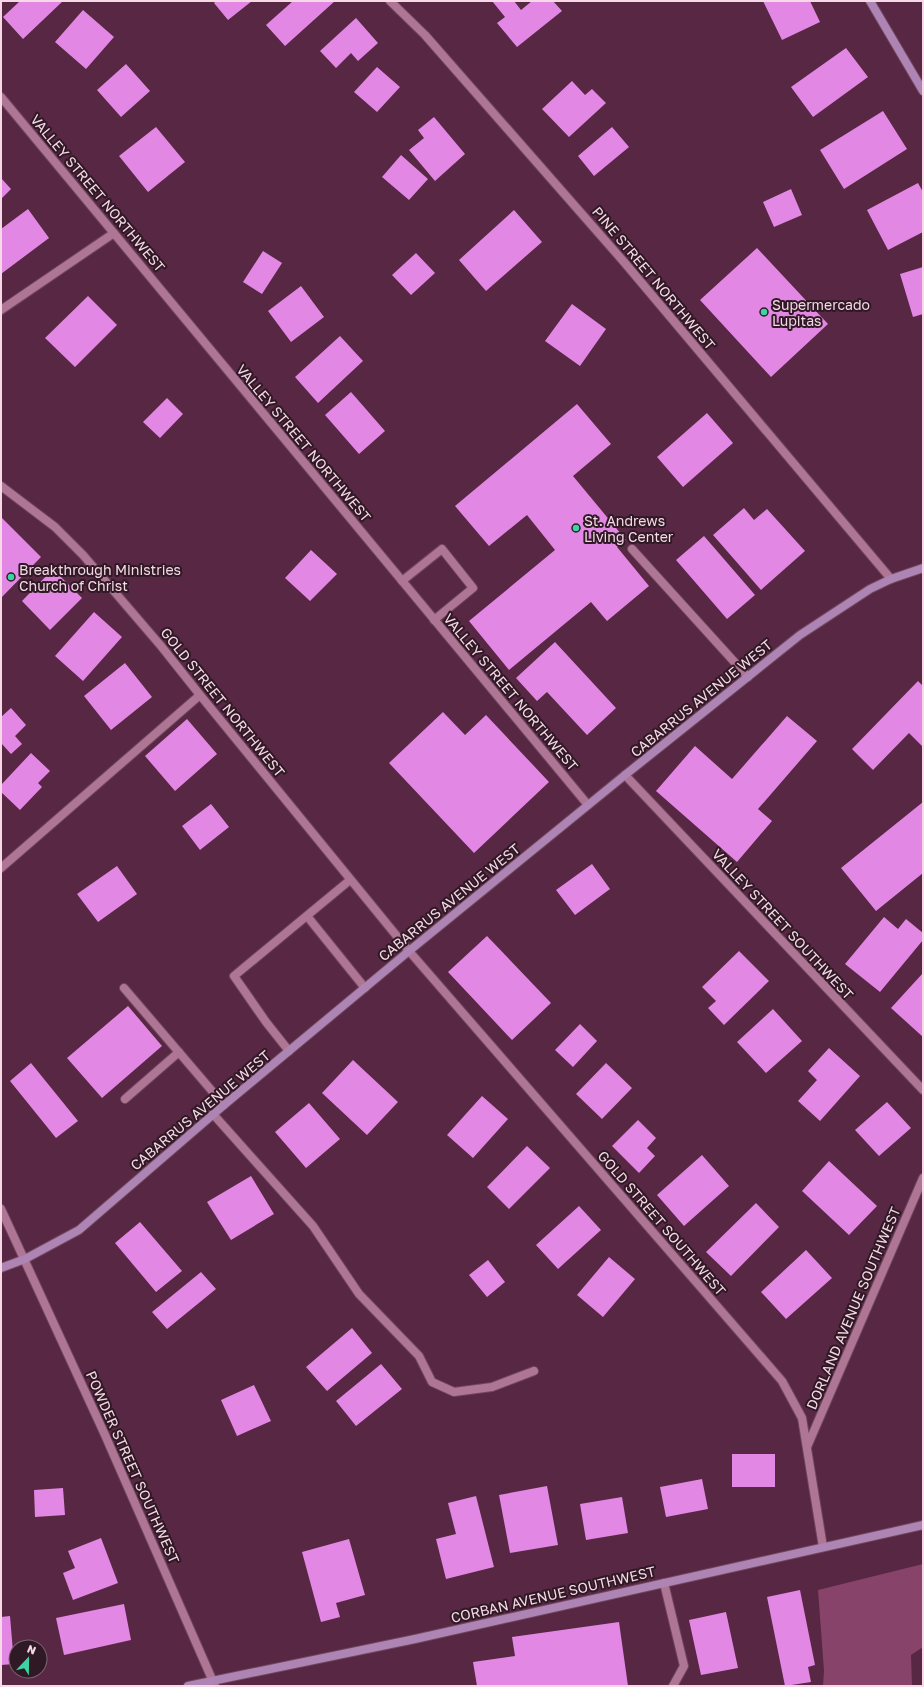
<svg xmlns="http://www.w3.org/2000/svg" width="924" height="1687" viewBox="0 0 924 1687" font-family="'Golos Text',sans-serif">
<rect width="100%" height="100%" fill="#572743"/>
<!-- green -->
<path fill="#874369" d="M923,1564V1647L911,1655L912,1686H823L824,1671L818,1590Z"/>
<!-- building -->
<path fill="#e387e4" d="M20,1H63L23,39L3,17Z
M216,1H252L228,20L214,3Z
M293,1H335L285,46L266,25Z
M492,1H514L521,10L532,1H553L562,11L517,47L497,23L505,17Z
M763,1H810L820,22L782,40Z
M83,10L114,37L86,69L55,42Z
M356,18L378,43L358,61L351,53L336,68L320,51Z
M846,48L868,77L813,117L791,87Z
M126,64L150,91L121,117L97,90Z
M377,67L400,87L377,112L354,92Z
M572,81L585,95L592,89L606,103L569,137L542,109Z
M883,111L907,149L844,189L820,150Z
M434,117L465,154L435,181L409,150L424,138L418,130Z
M156,127L185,162L148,192L119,156Z
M612,127L629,147L594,176L578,156Z
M401,155L428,179L409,200L382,177Z
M1,178L11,189L1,199Z
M918,183L923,192V232L888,250L867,210Z
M791,189L802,215L774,227L763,202Z
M28,209L49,238L1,274V229Z
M514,210L542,242L486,291L459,260Z
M757,248L828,324L771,377L700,300Z
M263,251L282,263L262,294L243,282Z
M416,253L435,273L411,295L392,275Z
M923,267V314L913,317L900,274Z
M301,286L324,317L291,342L268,311Z
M88,296L117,325L75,367L45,338Z
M572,304L606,329L580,366L545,341Z
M340,336L363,361L318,403L295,377Z
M351,392L385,431L359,454L325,415Z
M167,398L183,414L160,438L143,422Z
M577,404L611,444L573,476L626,540L617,547L649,586L607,621L591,602L509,670L469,621L555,550L527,515L489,546L455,506Z
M707,413L733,443L683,487L657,457Z
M744,508L754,520L767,509L805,551L761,590L713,535Z
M1,517L41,557L1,598Z
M704,536L755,595L727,619L676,560Z
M311,550L337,574L310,601L285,578Z
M53,569L82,598L50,630L22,601Z
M94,612L122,637L83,681L55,656Z
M555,642L616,708L587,735L547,692L537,701L516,678Z
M125,663L152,697L111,730L84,696Z
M918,681L923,686V747L909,733L873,770L852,749Z
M11,708L26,725L15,736L22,744L11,754L1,743V717Z
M443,712L465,735L486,715L549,782L474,853L389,763Z
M787,716L817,741L758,809L772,821L737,862L656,791L695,746L732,779Z
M187,719L217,754L175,791L145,756Z
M31,753L50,771L38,783L42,787L20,810L1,792V785Z
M923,802V873L876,911L841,868Z
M211,804L229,827L200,850L182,826Z
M592,864L610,889L575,915L556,890Z
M117,866L137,894L98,922L77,894Z
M884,917L898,929L906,919L923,933V940L880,992L845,964Z
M487,936L551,1003L512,1040L448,972Z
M739,951L769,981L724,1025L708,1008L716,1001L702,987Z
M923,973V1037L891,1008Z
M128,1006L162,1046L102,1098L67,1058Z
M773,1009L802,1041L766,1073L737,1042Z
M580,1024L597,1041L573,1067L555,1050Z
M829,1048L860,1076L820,1121L798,1101L817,1080L808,1071Z
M353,1060L398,1102L367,1135L322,1093Z
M31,1063L78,1121L56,1138L10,1081Z
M606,1063L632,1088L602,1119L576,1094Z
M482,1096L508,1119L473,1158L447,1135Z
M887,1102L911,1128L879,1156L855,1130Z
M309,1103L340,1139L306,1168L275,1132Z
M638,1120L656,1138L647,1148L655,1156L639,1173L612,1146Z
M527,1146L550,1168L509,1209L487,1187Z
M702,1155L729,1186L684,1226L657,1195Z
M829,1161L877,1206L849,1235L802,1191Z
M251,1176L274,1214L231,1240L207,1202Z
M756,1203L779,1227L731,1276L706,1252Z
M579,1206L601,1230L558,1269L536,1245Z
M140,1222L182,1271L156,1292L115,1243Z
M806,1250L832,1278L786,1319L761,1292Z
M609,1257L635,1279L603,1317L577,1295Z
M488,1260L505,1282L487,1297L469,1275Z
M201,1272L216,1289L167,1329L152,1312Z
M352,1328L372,1353L327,1391L306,1367Z
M381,1364L402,1389L356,1426L336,1401Z
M254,1385L271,1421L237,1436L221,1400Z
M732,1454H775V1487H732Z
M702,1479L708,1509L666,1517L660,1487Z
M547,1486L558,1545L510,1553L499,1495Z
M63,1488L65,1515L35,1517L34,1490Z
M476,1496L494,1567L446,1579L436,1539L456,1534L448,1503Z
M622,1497L628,1533L586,1540L580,1504Z
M101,1538L118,1583L73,1600L63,1573L75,1568L68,1551Z
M349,1539L365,1595L336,1603L340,1617L321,1622L302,1552Z
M800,1590L815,1665L808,1667L811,1682L785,1686L767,1597Z
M124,1604L131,1640L64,1655L56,1618Z
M726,1612L738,1668L701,1675L689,1620Z
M10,1616L14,1664L1,1665V1617Z
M619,1622L628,1686H477L473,1662L515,1656L512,1637Z"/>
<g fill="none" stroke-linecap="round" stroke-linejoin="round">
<!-- lane casing -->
<g stroke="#70465e" stroke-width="10">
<path id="lane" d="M632,549L748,677
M402,581L442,549L473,588L434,620
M307,916L365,988
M124,988L224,1105
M289,1051L266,1022L234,976L350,880
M125,1099L179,1052
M664,1583L684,1666L673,1686"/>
</g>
<!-- street casing -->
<g stroke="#70465e" stroke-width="10">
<path id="street" d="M390,1L425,35L624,262L891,579
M1,97L588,805
M1,310L114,233
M1,486L55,527L83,555L161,646L200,695L409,951L782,1381L802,1418L823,1547
M625,775L923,1090
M1,868L200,695
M213,1114L313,1226L359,1294L419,1356L432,1382L454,1392L492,1387L534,1371
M1,1209L105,1435L215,1686
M807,1447L923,1178"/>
</g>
<!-- secondary casing -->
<g stroke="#70465e" stroke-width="10">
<path id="secondary" d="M870,1L923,91
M1,1268L25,1259L79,1230L224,1105L409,951L625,775L800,635L870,589L891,579L923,568
M188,1686L415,1639L923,1525"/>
</g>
<!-- lane -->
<use href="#lane" stroke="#ae7694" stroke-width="8"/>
<!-- street -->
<use href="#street" stroke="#ae7694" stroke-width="8"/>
<!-- secondary -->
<use href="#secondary" stroke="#ad84b3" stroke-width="8"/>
</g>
<!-- markers -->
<g fill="#3dd4a3" stroke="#2f1925" stroke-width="1.5">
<circle cx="764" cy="312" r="4"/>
<circle cx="576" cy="528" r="4"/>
<circle cx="11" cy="577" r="4"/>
</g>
<g text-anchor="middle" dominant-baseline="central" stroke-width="4" stroke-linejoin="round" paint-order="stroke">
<!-- street labels -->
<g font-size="14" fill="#f7d8e7" stroke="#2f1925">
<text transform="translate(98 193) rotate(50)">VALLEY STREET NORTHWEST</text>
<text transform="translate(654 278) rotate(50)">PINE STREET NORTHWEST</text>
<text transform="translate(304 443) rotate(50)">VALLEY STREET NORTHWEST</text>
<text transform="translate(511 692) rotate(50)">VALLEY STREET NORTHWEST</text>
<text transform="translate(701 698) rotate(-39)">CABARRUS AVENUE WEST</text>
<text transform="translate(223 702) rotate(51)">GOLD STREET NORTHWEST</text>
<text transform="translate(449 902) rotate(-39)">CABARRUS AVENUE WEST</text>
<text transform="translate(783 924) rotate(47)">VALLEY STREET SOUTHWEST</text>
<text transform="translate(200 1110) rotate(-40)">CABARRUS AVENUE WEST</text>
<text transform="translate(662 1223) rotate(49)">GOLD STREET SOUTHWEST</text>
<text transform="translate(853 1308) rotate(-67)">DORLAND AVENUE SOUTHWEST</text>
<text transform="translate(133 1467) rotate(66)">POWDER STREET SOUTHWEST</text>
<text transform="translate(553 1594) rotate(-13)">CORBAN AVENUE SOUTHWEST</text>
</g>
<!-- poi labels -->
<g font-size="14" fill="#f7d8e7" stroke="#2f1925" text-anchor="start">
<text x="772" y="304">Supermercado<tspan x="772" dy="16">Lupitas</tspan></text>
<text x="584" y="520">St. Andrews<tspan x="584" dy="16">Living Center</tspan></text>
<text x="19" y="569">Breakthrough Ministries<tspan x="19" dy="16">Church of Christ</tspan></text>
</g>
</g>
<!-- border -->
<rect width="924" height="1687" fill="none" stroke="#f7d8e7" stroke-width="4"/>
<!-- north arrow -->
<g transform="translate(28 1659) rotate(22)"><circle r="19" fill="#2f1925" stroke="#7f6573"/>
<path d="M0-3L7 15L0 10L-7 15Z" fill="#3dd4a3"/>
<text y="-6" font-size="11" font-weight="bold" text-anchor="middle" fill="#f7d8e7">N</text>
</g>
</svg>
